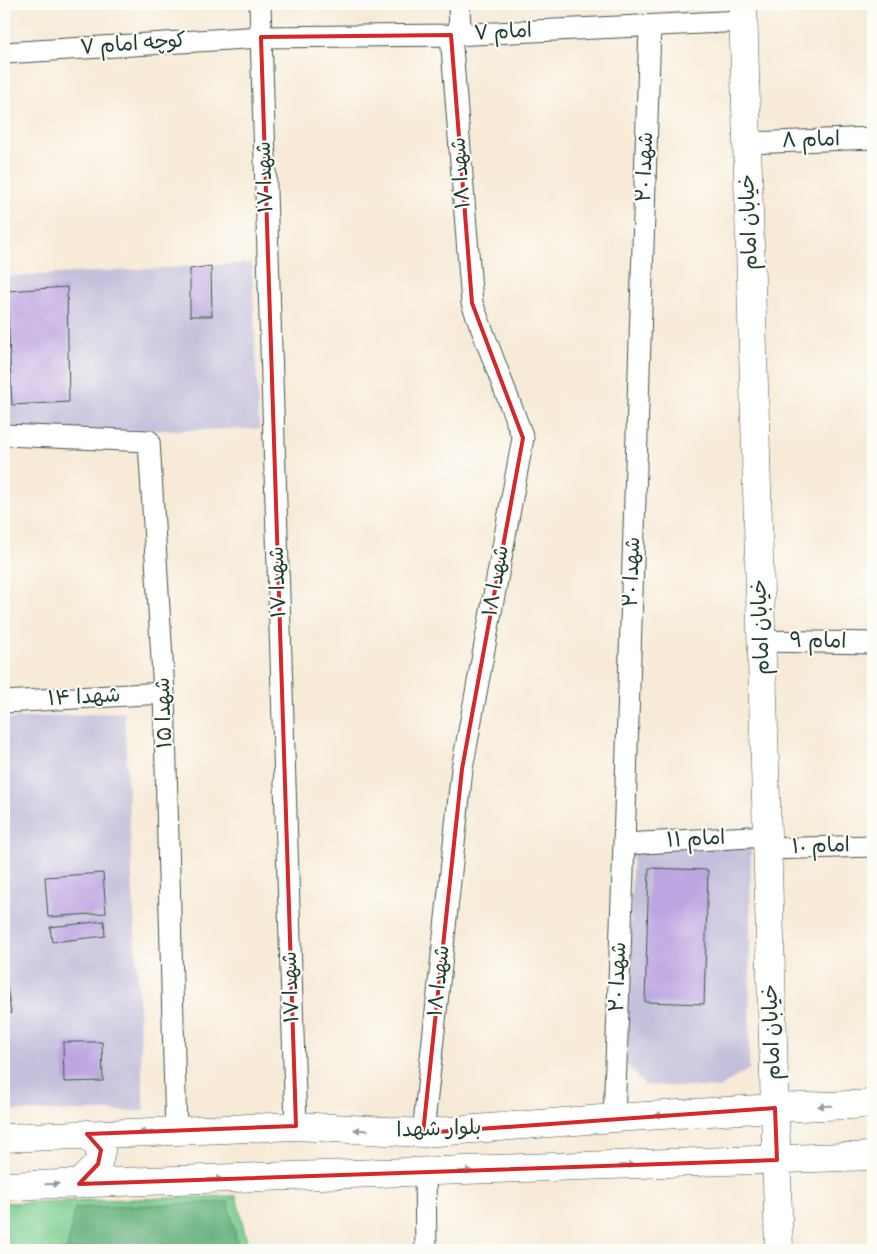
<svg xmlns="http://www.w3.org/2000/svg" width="877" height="1254" viewBox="0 0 877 1254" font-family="'Indie Flower','Playpen Sans Arabic',sans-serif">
<rect width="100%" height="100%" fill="#fdfcf7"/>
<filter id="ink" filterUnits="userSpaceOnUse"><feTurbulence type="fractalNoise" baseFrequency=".02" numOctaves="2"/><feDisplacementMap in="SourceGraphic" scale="10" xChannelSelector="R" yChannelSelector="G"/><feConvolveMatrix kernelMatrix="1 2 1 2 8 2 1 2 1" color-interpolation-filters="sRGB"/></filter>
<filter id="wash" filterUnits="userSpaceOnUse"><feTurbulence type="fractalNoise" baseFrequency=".0096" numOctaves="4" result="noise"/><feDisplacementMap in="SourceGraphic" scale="20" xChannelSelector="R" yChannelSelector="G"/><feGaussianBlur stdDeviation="1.12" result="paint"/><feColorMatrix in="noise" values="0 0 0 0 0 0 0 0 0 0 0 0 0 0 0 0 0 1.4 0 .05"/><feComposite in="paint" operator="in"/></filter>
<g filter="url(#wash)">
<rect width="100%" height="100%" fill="#f7ead7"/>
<!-- industrial -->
<path fill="#c4c0db" d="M252,263L259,429L4,432V277Z
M124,712L144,1111H4V719Z
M751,846L749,1069L719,1088L644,1085L625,1063L633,847Z"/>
<!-- green -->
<path fill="#7bcd90" stroke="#4d8562" d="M236,1196L249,1250H4V1203Z"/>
<!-- forest -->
<path fill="#64b07a" stroke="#427657" d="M228,1202L239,1250H67L75,1208Z"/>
<g id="blocks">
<!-- building -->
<path fill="#bda5e1" d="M211,266L212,316H190V269Z
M67,287L69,402L12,405L7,291Z
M649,868L708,870L704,1004L645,1002Z
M103,873L106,913L48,917L45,877Z
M104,921L105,936L52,942L50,927Z
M4,968L11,1013L4,1014Z
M63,1042H102L103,1081L64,1082Z"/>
</g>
</g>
<g filter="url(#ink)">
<use href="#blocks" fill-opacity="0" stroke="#3f574c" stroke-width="1"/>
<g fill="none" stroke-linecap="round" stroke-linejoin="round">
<!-- street casing -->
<g stroke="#3f574c" stroke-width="23">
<path id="street" d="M260,4L296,1126
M459,4L460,35
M4,53L261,37L451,35L744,21
M748,143L873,138
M4,435L149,441L164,693L176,1131
M762,641L873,643
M4,702L164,693
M624,844L768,836
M768,849L873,846
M614,1118L624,844L650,26
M423,1133L462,769L523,438L472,303L451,35
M425,1172L426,1250"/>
</g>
<!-- secondary casing -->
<g stroke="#3f574c" stroke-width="29">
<path id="secondary" d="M743,4L779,1250
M4,1138L296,1126L423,1133L614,1118L775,1108L873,1104
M79,1184L98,1164L101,1150L87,1134
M4,1186L873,1156"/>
</g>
<!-- street -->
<use href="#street" stroke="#fff" stroke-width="21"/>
<!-- secondary -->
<use href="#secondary" stroke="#fff" stroke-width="28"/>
</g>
<!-- one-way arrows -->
<defs><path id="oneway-solid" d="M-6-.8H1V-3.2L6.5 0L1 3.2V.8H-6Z" transform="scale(1.25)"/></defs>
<g fill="#8f9e9a">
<use href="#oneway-solid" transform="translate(825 1106) rotate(178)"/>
<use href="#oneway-solid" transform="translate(662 1115) rotate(176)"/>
<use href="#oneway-solid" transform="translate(361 1130) rotate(-177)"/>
<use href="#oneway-solid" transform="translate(146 1132) rotate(178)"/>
<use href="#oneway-solid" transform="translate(627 1165) rotate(-2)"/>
<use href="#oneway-solid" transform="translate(465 1171) rotate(-2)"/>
<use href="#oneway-solid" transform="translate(215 1179) rotate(-2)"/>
<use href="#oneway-solid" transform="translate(52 1184) rotate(-2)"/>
</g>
</g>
<!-- marked area -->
<path fill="none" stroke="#d62828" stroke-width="4" stroke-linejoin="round" d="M451,35L472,303L523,438L462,769L423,1133L775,1108L777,1160L79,1184L98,1164L101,1150L87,1134L296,1126L261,37Z"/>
<g text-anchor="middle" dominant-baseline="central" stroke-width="4.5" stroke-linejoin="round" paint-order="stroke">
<!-- street labels -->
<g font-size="21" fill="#1f3d34" stroke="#fdfcf7">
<text transform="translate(503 33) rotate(-3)">امام ۷</text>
<text transform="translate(133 45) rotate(-4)">کوچه امام ۷</text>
<text transform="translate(811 141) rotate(-2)">امام ۸</text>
<text transform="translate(646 167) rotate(-88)">شهدا ۲۰</text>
<text transform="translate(462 173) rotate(-94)">شهدا ۱۸</text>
<text transform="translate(266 177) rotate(-92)">شهدا ۱۷</text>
<text transform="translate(750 222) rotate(-92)">خیابان امام</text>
<text transform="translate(633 572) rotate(-88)">شهدا ۲۰</text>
<text transform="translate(497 581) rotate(-80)">شهدا ۱۸</text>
<text transform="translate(279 582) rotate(-92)">شهدا ۱۷</text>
<text transform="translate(762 627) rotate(-92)">خیابان امام</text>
<text transform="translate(818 642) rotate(1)">امام ۹</text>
<text transform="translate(84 698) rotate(-3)">شهدا ۱۴</text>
<text transform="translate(165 713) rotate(-92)">شهدا ۱۵</text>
<text transform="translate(696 840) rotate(-3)">امام ۱۱</text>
<text transform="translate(821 847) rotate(-2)">امام ۱۰</text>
<text transform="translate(619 977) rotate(-88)">شهدا ۲۰</text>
<text transform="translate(440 981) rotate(-84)">شهدا ۱۸</text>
<text transform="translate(292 987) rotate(-92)">شهدا ۱۷</text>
<text transform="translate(773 1032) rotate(-92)">خیابان امام</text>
<text transform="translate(439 1130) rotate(-2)">بلوار شهدا</text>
</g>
</g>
<!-- margin -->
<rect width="877" height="1254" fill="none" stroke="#fdfcf7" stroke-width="20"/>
</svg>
